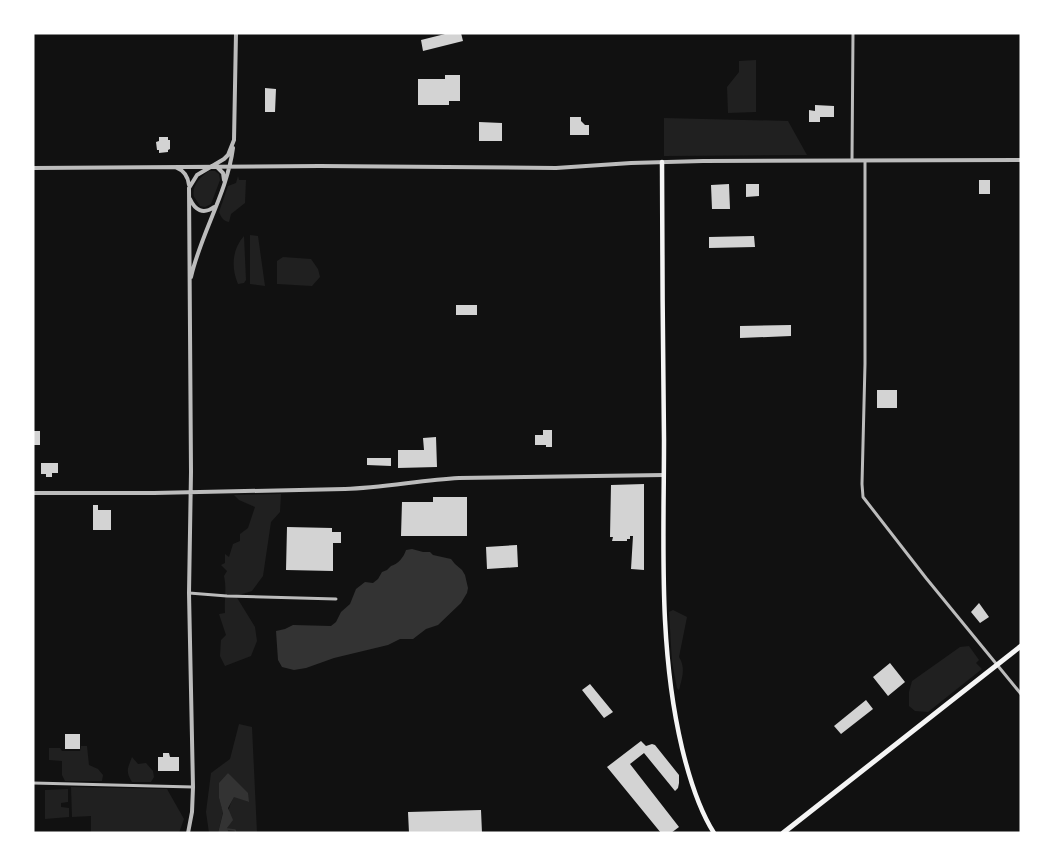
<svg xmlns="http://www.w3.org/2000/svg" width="1054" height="866" viewBox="0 0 1054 866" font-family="'IBM Plex Sans',sans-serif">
<rect width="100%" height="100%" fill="#111"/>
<!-- green -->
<path fill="#202020" d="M756,60V112L728,113L727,87L739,72V61Z
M664,118L788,121L807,155L664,156Z
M209,171H215L219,174L220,180L211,204L205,207L200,206C199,204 195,198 194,197C191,186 201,176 209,171Z
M238,176L239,180H246L245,203L231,214L229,222C223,221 221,217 219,212L228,186L236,183Z
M250,235L258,236L265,286L250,284Z
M244,236L246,280L244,283L238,284C231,268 232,249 244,236Z
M283,257L311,259L318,269L320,277L312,286L277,284V261Z
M281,494L280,512L271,522L263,576L252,591L236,596L255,627L257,641L251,656L225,666L220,656L221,640L226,635L219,614L225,613C224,599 227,589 224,576L227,571L221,565L225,563V554L229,557L233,544L240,541V534L248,528L255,507L239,500L234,495Z
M673,610L687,617L679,657C686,668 682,678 679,690L677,688L672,662L669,612Z
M969,646L979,660L976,663L982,669L928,712L915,711L909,706V692L912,681L960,647Z
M239,724L252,727L257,833H229C223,822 229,807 234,796L249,802L228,773L219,798L223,812L218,833H209L206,812L211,773L230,759Z
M81,746H87L89,765L98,769L103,775L102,781H65L62,775V761L49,760V748H60L62,751H80Z
M132,757L138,764L146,763L153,771L154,777L151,782H132C125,771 128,768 132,757Z
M71,787L167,789L184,819L179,833H91V816L72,817Z
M68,789V802L61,803V807L69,808V817L45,819V790Z"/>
<!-- water -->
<path fill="#333" d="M412,549L423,552H430L433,555L451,559L455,564L462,570L465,575L468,588L467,593L461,603L438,625L426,629L413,639H400L388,645L334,658L306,668L294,670L282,667L278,660L276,631L285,629L293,625L331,626L336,622L341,612L350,604L356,589L365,582L373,583L378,579L382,572L387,570L391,566C398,564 404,557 406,550Z
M228,773L248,793L249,802L234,797L228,808L233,820L227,828L229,833H218L223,813L219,798V783Z"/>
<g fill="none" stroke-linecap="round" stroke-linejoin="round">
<!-- stream -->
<path stroke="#333" stroke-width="1.5" d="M227,829L235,830L236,833"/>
</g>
<!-- building -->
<path fill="#d3d3d3" d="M449,33H461L463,41L423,51L421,40Z
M445,75H460V101H449V105H418V79H445Z
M265,88L276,89L275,112H265Z
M815,105L834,106V117H820V122H809V110L815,111Z
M570,117H581V121L585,125H589V135H570Z
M479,122L502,123V141H479Z
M159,137H168V140H170V149L168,150V152L159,153V150H157L156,142L159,141Z
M979,180H990V194H979Z
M729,184L730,209H712L711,185Z
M746,184H759V196L746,197Z
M754,236L755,247L709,248V237Z
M456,305H477V315H456Z
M791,325V336L740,338V326Z
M877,390H897V408H877Z
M543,430H552V447H546V445H535V435H543Z
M33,431H40V445H33Z
M436,437L437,467L398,468V450H424L423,438Z
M367,458H391V466L367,465Z
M41,463H58V473H52V477H46V474H41Z
M644,484V570L631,569L633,536H630V539H627V541H612L613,537H610L611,485Z
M433,497H467V536H401L402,502H433Z
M93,505H98V510H111V530H93Z
M287,527L332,528V532H341V543H333V571L286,570Z
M517,545L518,567L487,569L486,547Z
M979,603L989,617L980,623L971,612Z
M890,663L905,682L888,696L873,677Z
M590,684L613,712L604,718L582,690Z
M866,700L873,709L841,734L834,726Z
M65,734H80V749H65Z
M641,741L646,746L652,744L655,745L679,775V783L678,788L675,791L644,753L630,764L679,827L671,833H661L607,767Z
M163,753H169L170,757H179V771H158V757H163Z
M481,810L482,833H409L408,812Z"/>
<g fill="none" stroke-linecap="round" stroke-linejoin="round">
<!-- minor -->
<path stroke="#bcbcbc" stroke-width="3" d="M852,160L853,33
M865,161V364L862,484L863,497L926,578L1021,694
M189,593L227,596L336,599
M33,783L193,787"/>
<!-- tertiary -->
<path stroke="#bcbcbc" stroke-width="4" d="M234,140L236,33
M217,167L223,173L224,180
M33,168L320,166L556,168L631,163L703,161L1021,160
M177,168C185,171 188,177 189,185
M190,199C195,210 203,215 214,207
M191,277C201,233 227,193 233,148
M33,493H154L345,489C383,488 421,480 459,478L664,475
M188,833L192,812L193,787L189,593L191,472L189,188L197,175L224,159L228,155L234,140"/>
<!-- secondary -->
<path stroke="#f5f5f5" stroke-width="4.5" d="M662,162C662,255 663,347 664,440C664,543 658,647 682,748C689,777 698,808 714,833"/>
<!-- primary -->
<path stroke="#f5f5f5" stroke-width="5" d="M783,833L1021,646"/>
</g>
<!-- border -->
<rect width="1054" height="866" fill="none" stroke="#ffffff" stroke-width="69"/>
</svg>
